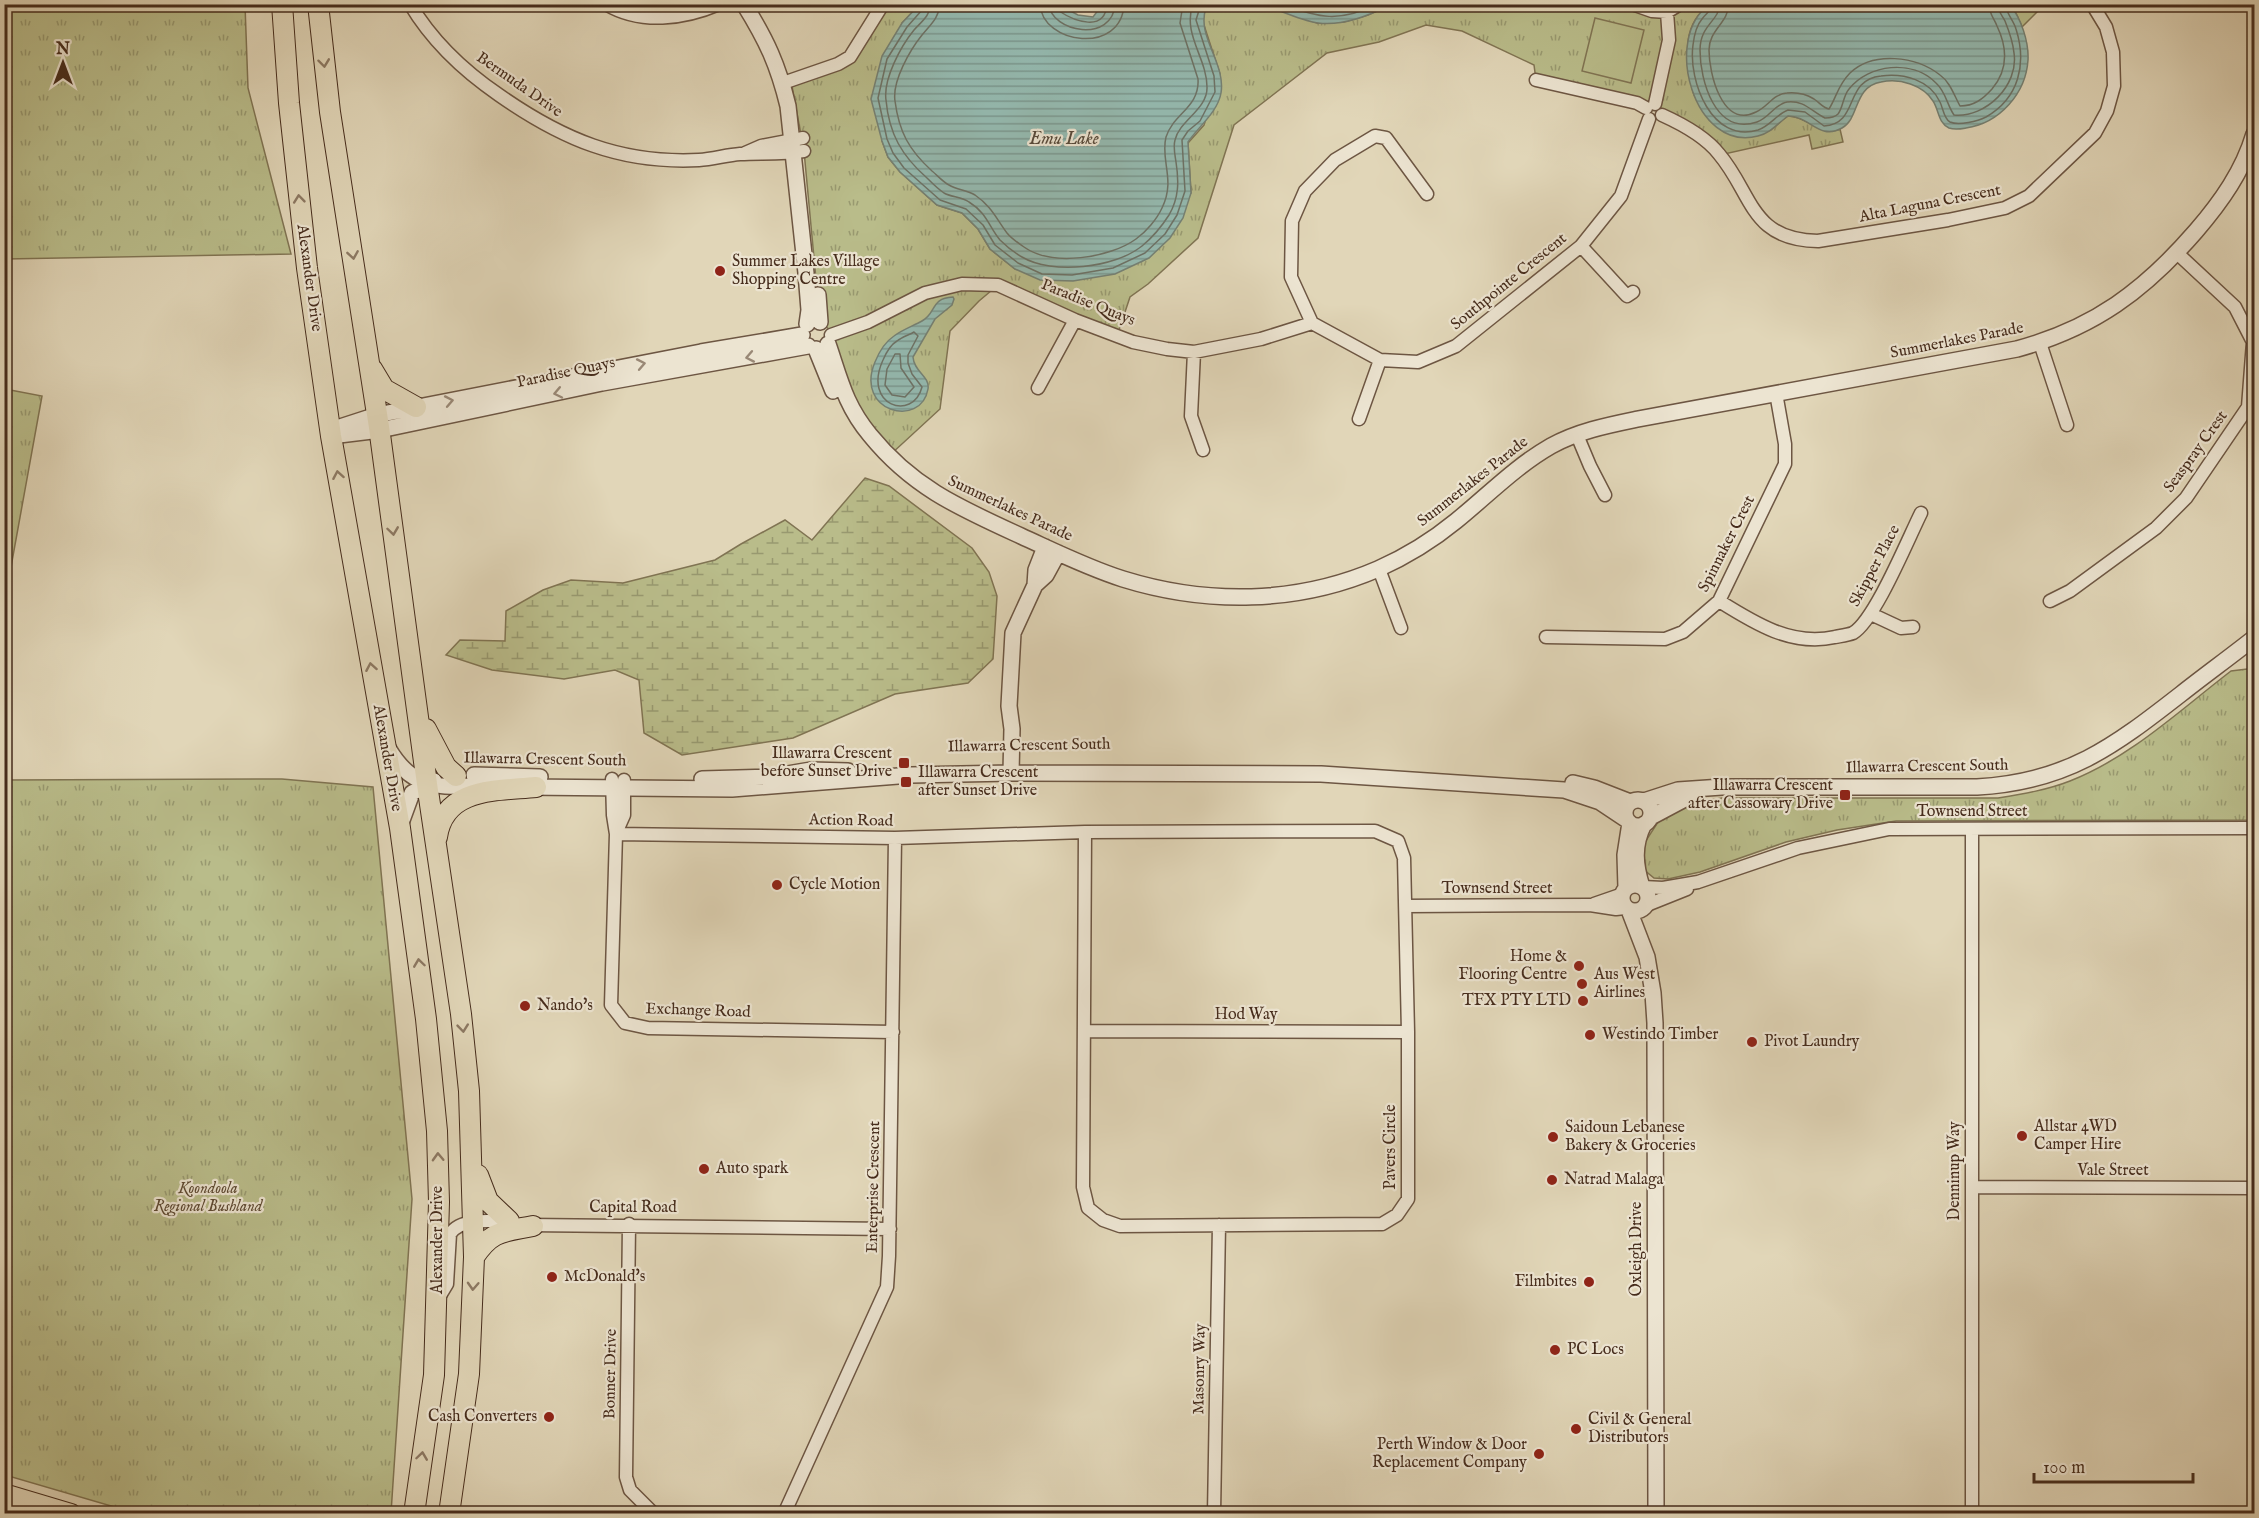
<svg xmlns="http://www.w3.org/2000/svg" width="2259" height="1518" viewBox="0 0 2259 1518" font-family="'IM FELL English',serif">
<defs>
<pattern id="wetland-marsh" width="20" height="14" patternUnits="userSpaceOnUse" patternTransform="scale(1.5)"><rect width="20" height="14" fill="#b9bc8a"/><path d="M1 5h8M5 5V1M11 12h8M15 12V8" fill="none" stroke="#989970"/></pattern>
<pattern id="park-tufts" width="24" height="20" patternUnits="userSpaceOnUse" patternTransform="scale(1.5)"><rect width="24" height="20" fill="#b9bc8a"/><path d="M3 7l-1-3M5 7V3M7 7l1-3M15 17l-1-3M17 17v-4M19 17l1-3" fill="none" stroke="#989970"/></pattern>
<pattern id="water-rules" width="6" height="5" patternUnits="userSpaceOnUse" patternTransform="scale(1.5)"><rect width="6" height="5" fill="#94b9af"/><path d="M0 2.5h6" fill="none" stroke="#7b978e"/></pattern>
</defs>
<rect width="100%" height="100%" fill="#e1d6b8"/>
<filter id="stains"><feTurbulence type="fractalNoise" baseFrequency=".00333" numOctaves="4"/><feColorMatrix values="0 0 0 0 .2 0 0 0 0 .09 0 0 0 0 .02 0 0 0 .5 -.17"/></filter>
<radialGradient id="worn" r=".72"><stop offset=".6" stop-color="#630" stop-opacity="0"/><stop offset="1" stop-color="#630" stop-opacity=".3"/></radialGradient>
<!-- wetland -->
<path fill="url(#wetland-marsh)" stroke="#807453" stroke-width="1.5" d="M865,478L889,486L972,548L989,572L997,596L993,659L968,683L895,694L793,738L682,755L644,733L639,680L615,670L564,679L492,670L446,655L460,640L505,641L506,611L543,590L571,580L623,583L715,560L741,544L785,520L812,540Z"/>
<!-- park -->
<path fill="url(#park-tufts)" stroke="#807453" stroke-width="1.5" d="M5,4L245,5L248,88L291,254L5,259Z
M1632,4L1652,11L1680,5H1709C1684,23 1685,52 1691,81C1692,87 1692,94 1696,98C1710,113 1728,125 1743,137C1769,135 1769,130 1788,116C1807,116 1820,137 1840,129L1843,142L1812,149L1809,135L1720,155L1662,111L1658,105L1536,80L1534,65L1462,31L1426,25L1379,42L1327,53L1234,125L1198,238L1148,284L1130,297L1117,336L998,285L979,301L950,331L940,409L890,455L862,420L830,330L820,322L804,151L791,81L838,64L883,5H919L902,23L882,141L888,157L900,172L937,205L962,213L978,229L990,249L1015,269L1191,193L1188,143L1204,125L1220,74L1202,19L1206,8L1212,5H1264L1317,23L1344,22L1368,15L1390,5Z
M2010,5H2044L2022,27L2015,11Z
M5,389L42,396L5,600L4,389Z
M2247,669L2254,677V820L1896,821L1837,830L1786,842L1700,872L1668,879L1654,878L1643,869L1641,855L1645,842L1658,822L1682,805L1722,798H1998C2023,794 2047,790 2070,781C2131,757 2180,710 2231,671Z
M282,779L373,787L412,1199L391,1513H135L5,1475V780Z"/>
<!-- garden -->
<path fill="#b9bc8a" stroke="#807453" stroke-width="1.5" d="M1595,18L1644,30L1631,83L1582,71Z"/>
<!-- water -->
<path fill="url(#water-rules)" stroke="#758174" stroke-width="1.5" d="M919,5H1059L1078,15L1093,17L1102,5H1212L1206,8C1196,36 1226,63 1221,93C1218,112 1197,128 1188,142L1191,193L1183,218L1170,238L1149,258L1115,274L1073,281L1040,280L1015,269L990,249L978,229L962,213L937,205L900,172L888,157L882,141L871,99L882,56L902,23Z
M1264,5H1390C1368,16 1343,26 1318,23C1302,21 1279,10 1264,5Z
M1709,5H2010C2021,18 2029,42 2028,60C2026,93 2000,123 1966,128C1960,129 1955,130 1949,128C1938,123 1939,110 1933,101C1923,85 1900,78 1881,82C1853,87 1860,118 1842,128C1819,141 1810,116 1788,116C1778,123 1771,133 1758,136C1694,153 1662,38 1709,5Z
M953,297L954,299L952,305L935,319L913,357C914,372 930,376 928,389C921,429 854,412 875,362C879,352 885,342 894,336C902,330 913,326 922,321C937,313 930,298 953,297Z"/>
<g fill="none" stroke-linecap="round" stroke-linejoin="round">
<!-- shore -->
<path stroke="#6d7266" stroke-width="1.5" d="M923,4L922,10L907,27L887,59L878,98L887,139L893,153L904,168L940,200L966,209L983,225L995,245L1018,263L1042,274L1072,275L1113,268L1145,253L1165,234L1177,215L1185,191L1182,140L1188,131L1200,121L1215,92L1214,76L1196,20L1201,4
M931,4C930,16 921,22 914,30C901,46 883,79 886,100C889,134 902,156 927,178C932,183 938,189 944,193C951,197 962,197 969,202C987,213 989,227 1000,240C1006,246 1015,253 1022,257C1052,275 1115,268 1142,246C1153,237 1162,226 1169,215C1179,198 1179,181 1176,162C1175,155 1173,147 1175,140C1179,121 1208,109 1207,87C1207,58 1182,34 1193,4
M940,4C939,18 930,25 922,35C910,50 892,81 895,101C899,132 909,150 932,171C937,175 943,182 949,185C957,190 967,190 975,195C991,206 996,218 1007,233C1011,238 1018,243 1024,247C1052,267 1110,258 1136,239C1146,232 1157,219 1162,208C1176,180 1160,160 1166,137C1173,114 1200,107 1198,79L1180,23L1183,4
M1040,4C1042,45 1122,55 1124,4
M1049,4C1051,33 1113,43 1115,4
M1057,4L1059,11C1074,21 1105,33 1107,4
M1282,4C1319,18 1339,23 1377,4
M1712,4C1711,12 1706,13 1702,19C1696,26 1694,36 1693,45C1688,81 1712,144 1758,130C1770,126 1777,114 1788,110L1805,112L1824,126C1860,124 1843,80 1881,76C1904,73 1930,80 1940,102C1943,108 1944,119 1950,122C1959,126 1978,121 1986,117C2019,98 2027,64 2016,29C2014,21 2006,13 2005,4
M1720,4C1719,21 1700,25 1700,50C1700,80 1715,136 1757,122C1769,118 1775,104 1787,102C1804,100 1811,111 1825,118C1829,118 1834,118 1838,114C1843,108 1843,96 1849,89C1869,64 1912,59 1936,83C1946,92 1947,105 1954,115C1986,118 2019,85 2014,53C2013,42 2009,31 2005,21C2002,15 1998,12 1998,4
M1729,4C1728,23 1709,30 1709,50C1709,73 1722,129 1756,112C1768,107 1773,94 1787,93C1797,92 1806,94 1814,99C1820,103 1823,108 1829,109C1837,96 1838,85 1850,73C1873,51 1916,56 1940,75C1950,82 1954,95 1960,106C1974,106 1983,99 1992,89C2008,70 2008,49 1997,26C1994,18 1989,14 1989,4
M914,332L918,336L908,355V363L912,374L922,387C913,422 862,406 883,360C886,353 890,345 897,341C902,337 909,335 914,332Z
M895,354H900L901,368L914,387L905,397L892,395L885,385L887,369Z"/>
<!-- minor casing -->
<g stroke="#6d5643" stroke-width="15">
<path id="minor" d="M410,4C432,41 464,71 499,95C562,139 620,164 699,160C713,159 727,155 740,154C762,153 783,154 804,151
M606,4C641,25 684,19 719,4
M1632,4L1652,11L1667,12
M1536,80L1637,103L1646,108
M783,83L838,64L850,57L883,4
M1655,104L1669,40L1667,12L1680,4
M1662,115C1682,124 1705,136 1719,154C1753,194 1750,240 1818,241L1948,220L2005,208L2029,196L2095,133L2107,111L2114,86L2113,52L2106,27L2092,4
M745,153L761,146L803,138
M1427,194L1386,138L1375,136L1335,160L1305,191L1292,221L1291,277L1312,323L1380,360L1418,362L1456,346L1581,246L1621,196L1649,119
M1581,246L1627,296L1633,292
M831,335L868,322L925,293L962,284L998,285L1075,320L1133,342L1167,349L1194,352L1261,339L1312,323
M2040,343L2067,425
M1194,352L1191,416L1203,450
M1038,388L1075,320
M1359,419L1380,360
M1577,435L1590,466L1605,495
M1379,569L1401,628
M1719,601C1754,623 1792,647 1835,637C1840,636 1848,635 1853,633C1875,620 1908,539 1921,513
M2050,601L2070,591L2156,528L2186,498L2248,407L2253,342L2235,307L2177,253
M1871,614L1901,628L1913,627
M1546,637L1665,639L1683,632L1719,601L1785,464V444L1776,393
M612,779L613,815L616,834L611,1005L625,1023L648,1028L893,1032
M1972,829V1514
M616,833L624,815V780
M616,834L895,838L1085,832L1375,831L1398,841L1404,858L1408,1032V1199L1397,1215L1382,1224L1120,1226L1103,1220L1088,1208L1083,1187L1085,832
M1643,887L1663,888L1698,882L1798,848L1889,829L2254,828
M1594,904L1620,895L1624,891
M1647,905L1687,889
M1405,906L1590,905L1616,909L1625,908
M1084,1031L1408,1032
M1972,1187L2254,1188
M629,1224L626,1477L630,1490L654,1514
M528,1225L890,1229
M438,1299L447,1284L450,1234C461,1217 493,1221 511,1222
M784,1514L887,1287L889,1256L895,838
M1214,1514L1219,1225"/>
</g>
<!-- tertiary casing -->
<g stroke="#6d5643" stroke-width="18">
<path id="tertiary" d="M744,4C767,41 778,65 788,106L806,273L809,310L807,324
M818,295L820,322
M828,344C840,379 845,405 870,435C913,488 960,508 1021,536C1054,551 1088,568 1123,579C1207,605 1297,604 1378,569C1405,557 1434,539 1456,521C1488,495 1516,466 1551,446C1578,431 1609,425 1638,419L2017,349C2094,328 2144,291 2196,231C2221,202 2243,171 2254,134
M816,349L833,391
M334,429L377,415L701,352L802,335
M331,436L380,430L602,383L808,346
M1035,585L1046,575L1058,553
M388,748C415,795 444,785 492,786
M1011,773L1012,729L1009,706L1013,633L1035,585L1036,570L1045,547
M474,775L540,777
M702,779L770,777L811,770L848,771
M1573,783L1594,788L1630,802
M525,787L732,789L911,775L1011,773L1321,774L1564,790L1600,802L1627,820
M1625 813a13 13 0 1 1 26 0a13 13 0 1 1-26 0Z
M1644,801L1678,790L1722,787H1977C2067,782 2113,747 2181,694C2205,675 2230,657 2254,638
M1651,817L1698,792
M401,823L412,793L434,781
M1622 898a13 13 0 1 1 26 0a13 13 0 1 1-26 0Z
M1642,887C1635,864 1633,846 1644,824
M1626,888L1625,855L1630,823
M1629,910L1647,957L1653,993L1655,1023L1656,1514"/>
</g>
<!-- primary casing -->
<g stroke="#462c1c" stroke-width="22">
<path id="primary" d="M282,4L289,103L307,268L331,436L400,828L426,1019L437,1131L439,1202L434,1375L414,1514
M318,4L330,112L379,427L427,784L461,1014L469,1091L474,1257L469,1374L449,1514
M372,369L384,389L416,407
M426,729L446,767L456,776
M437,837C444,787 497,791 536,787
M478,1175L488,1201L509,1221
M474,1257C492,1230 503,1232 533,1226
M4,1494L71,1514"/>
</g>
<!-- minor -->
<use href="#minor" stroke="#ece4d1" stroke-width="12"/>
<!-- tertiary -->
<use href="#tertiary" stroke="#ece4d1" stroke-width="15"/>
<!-- primary -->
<use href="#primary" stroke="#e1d6b8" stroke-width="20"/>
</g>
<!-- one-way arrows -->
<defs><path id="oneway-chevron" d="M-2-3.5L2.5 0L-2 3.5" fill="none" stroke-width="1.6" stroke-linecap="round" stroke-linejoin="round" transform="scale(1.5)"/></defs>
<g stroke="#8c7862">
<use href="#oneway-chevron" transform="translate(324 63) rotate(83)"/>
<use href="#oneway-chevron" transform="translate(299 199) rotate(-96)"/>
<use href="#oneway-chevron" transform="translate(353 255) rotate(81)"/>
<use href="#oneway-chevron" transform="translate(338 475) rotate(-100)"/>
<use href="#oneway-chevron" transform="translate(393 531) rotate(82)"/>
<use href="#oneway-chevron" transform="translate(371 667) rotate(-100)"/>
<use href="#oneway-chevron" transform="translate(419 963) rotate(-98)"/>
<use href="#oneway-chevron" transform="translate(463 1028) rotate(84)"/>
<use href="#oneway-chevron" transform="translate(438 1157) rotate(-92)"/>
<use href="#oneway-chevron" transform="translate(473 1286) rotate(93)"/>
<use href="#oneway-chevron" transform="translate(422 1456) rotate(-82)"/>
</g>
<g stroke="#998876">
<use href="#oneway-chevron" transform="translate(750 357) rotate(169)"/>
<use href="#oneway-chevron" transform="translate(641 364) rotate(-11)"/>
<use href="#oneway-chevron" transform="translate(558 393) rotate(168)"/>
<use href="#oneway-chevron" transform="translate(449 401) rotate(-11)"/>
</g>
<!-- markers -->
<g fill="#8f2418" stroke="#ece4d1" stroke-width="2">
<circle cx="720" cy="271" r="6"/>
<rect x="898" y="757" width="12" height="12" rx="3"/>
<rect x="900" y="776" width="12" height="12" rx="3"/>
<rect x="1839" y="789" width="12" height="12" rx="3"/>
<circle cx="777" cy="885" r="6"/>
<circle cx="1579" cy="966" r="6"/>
<circle cx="1582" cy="984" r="6"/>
<circle cx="1583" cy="1001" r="6"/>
<circle cx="525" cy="1006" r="6"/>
<circle cx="1590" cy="1035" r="6"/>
<circle cx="1752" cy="1042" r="6"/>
<circle cx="2022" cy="1136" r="6"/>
<circle cx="1553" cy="1137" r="6"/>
<circle cx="704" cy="1169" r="6"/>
<circle cx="1552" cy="1180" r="6"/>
<circle cx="552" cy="1277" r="6"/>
<circle cx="1589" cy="1282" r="6"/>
<circle cx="1555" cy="1350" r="6"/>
<circle cx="549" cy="1417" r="6"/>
<circle cx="1576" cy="1429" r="6"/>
<circle cx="1539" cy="1454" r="6"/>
</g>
<g text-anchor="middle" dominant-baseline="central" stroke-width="4.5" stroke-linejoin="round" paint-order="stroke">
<!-- street labels -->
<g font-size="16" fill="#462c1c" stroke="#ece4d1">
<text transform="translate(519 85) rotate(35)">Bermuda Drive</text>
<text transform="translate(1930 204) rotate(-11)">Alta Laguna Crescent</text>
<text transform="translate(309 278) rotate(82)">Alexander Drive</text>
<text transform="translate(1509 282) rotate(-39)">Southpointe Crescent</text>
<text transform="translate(1088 303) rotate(22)">Paradise Quays</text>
<text transform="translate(1957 341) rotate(-11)">Summerlakes Parade</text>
<text transform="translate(566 373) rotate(-12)">Paradise Quays</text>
<text transform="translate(2196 452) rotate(-54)">Seaspray Crest</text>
<text transform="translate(1473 482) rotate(-38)">Summerlakes Parade</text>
<text transform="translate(1010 509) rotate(25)">Summerlakes Parade</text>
<text transform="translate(1727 544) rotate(-63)">Spinnaker Crest</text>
<text transform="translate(1875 566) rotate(-62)">Skipper Place</text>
<text transform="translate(1029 746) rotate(-1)">Illawarra Crescent South</text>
<text transform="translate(387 758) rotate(80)">Alexander Drive</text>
<text transform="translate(545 760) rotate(1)">Illawarra Crescent South</text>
<text transform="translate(1927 767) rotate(-1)">Illawarra Crescent South</text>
<text x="1972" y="812">Townsend Street</text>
<text transform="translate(851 821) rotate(1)">Action Road</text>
<text x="1497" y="889">Townsend Street</text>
<text transform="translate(698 1011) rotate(2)">Exchange Road</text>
<text x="1246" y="1015">Hod Way</text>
<text transform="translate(1391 1147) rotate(-90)">Pavers Circle</text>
<text transform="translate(1955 1171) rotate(-90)">Denninup Way</text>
<text x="2113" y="1171">Vale Street</text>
<text transform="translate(874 1187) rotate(-89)">Enterprise Crescent</text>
<text x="633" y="1208">Capital Road</text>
<text transform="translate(438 1240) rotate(-90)">Alexander Drive</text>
<text transform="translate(1637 1249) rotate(-90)">Oxleigh Drive</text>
<text transform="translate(1200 1369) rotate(-89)">Masonry Way</text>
<text transform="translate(611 1374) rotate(-89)">Bonner Drive</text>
</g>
<!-- poi labels -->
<g font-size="16" fill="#462c1c" stroke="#ece4d1" text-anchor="start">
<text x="732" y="262">Summer Lakes Village<tspan x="732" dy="18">Shopping Centre</tspan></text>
<text x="892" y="754" text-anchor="end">Illawarra Crescent<tspan x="892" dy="18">before Sunset Drive</tspan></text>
<text x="918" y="773">Illawarra Crescent<tspan x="918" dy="18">after Sunset Drive</tspan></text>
<text x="1833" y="786" text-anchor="end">Illawarra Crescent<tspan x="1833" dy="18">after Cassowary Drive</tspan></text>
<text x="789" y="885">Cycle Motion</text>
<text x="1567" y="957" text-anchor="end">Home &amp;<tspan x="1567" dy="18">Flooring Centre</tspan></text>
<text x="1594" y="975">Aus West<tspan x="1594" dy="18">Airlines</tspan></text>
<text x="1571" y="1001" text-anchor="end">TFX PTY LTD</text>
<text x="537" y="1006">Nando's</text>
<text x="1602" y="1035">Westindo Timber</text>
<text x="1764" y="1042">Pivot Laundry</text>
<text x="2034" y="1127">Allstar 4WD<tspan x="2034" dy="18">Camper Hire</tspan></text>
<text x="1565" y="1128">Saidoun Lebanese<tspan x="1565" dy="18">Bakery &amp; Groceries</tspan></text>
<text x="716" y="1169">Auto spark</text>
<text x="1564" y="1180">Natrad Malaga</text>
<text x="564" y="1277">McDonald's</text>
<text x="1577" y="1282" text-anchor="end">Filmbites</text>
<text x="1567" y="1350">PC Locs</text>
<text x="537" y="1417" text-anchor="end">Cash Converters</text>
<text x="1588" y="1420">Civil &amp; General<tspan x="1588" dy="18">Distributors</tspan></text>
<text x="1527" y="1445" text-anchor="end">Perth Window &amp; Door<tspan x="1527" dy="18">Replacement Company</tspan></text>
</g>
<!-- park labels -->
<g font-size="16" font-style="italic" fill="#5d4932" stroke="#ece4d1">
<text x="208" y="1189">Koondoola<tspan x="208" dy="18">Regional Bushland</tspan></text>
</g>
<!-- water labels -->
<g font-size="18" font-style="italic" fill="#564839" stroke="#ece4d1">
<text x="1064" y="139">Emu Lake</text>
</g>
</g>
<!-- margin -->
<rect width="2259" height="1518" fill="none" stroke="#e1d6b8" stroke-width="24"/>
<rect x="6" y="6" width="2247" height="1506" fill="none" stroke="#462c1c" stroke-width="3"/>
<rect x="12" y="12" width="2235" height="1494" fill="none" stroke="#462c1c" stroke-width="1.5"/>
<!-- north arrow -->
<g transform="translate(63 63)" stroke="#ece4d1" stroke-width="4.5" paint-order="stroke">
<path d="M0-4.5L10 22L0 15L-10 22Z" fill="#462c1c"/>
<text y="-9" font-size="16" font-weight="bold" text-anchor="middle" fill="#462c1c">N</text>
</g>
<!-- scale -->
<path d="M2034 1473v9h159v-9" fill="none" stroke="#462c1c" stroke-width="3"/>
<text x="2043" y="1473" font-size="18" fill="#462c1c" stroke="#ece4d1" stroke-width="4.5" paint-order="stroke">100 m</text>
<rect width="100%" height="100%" filter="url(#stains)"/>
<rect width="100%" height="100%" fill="url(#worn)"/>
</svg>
